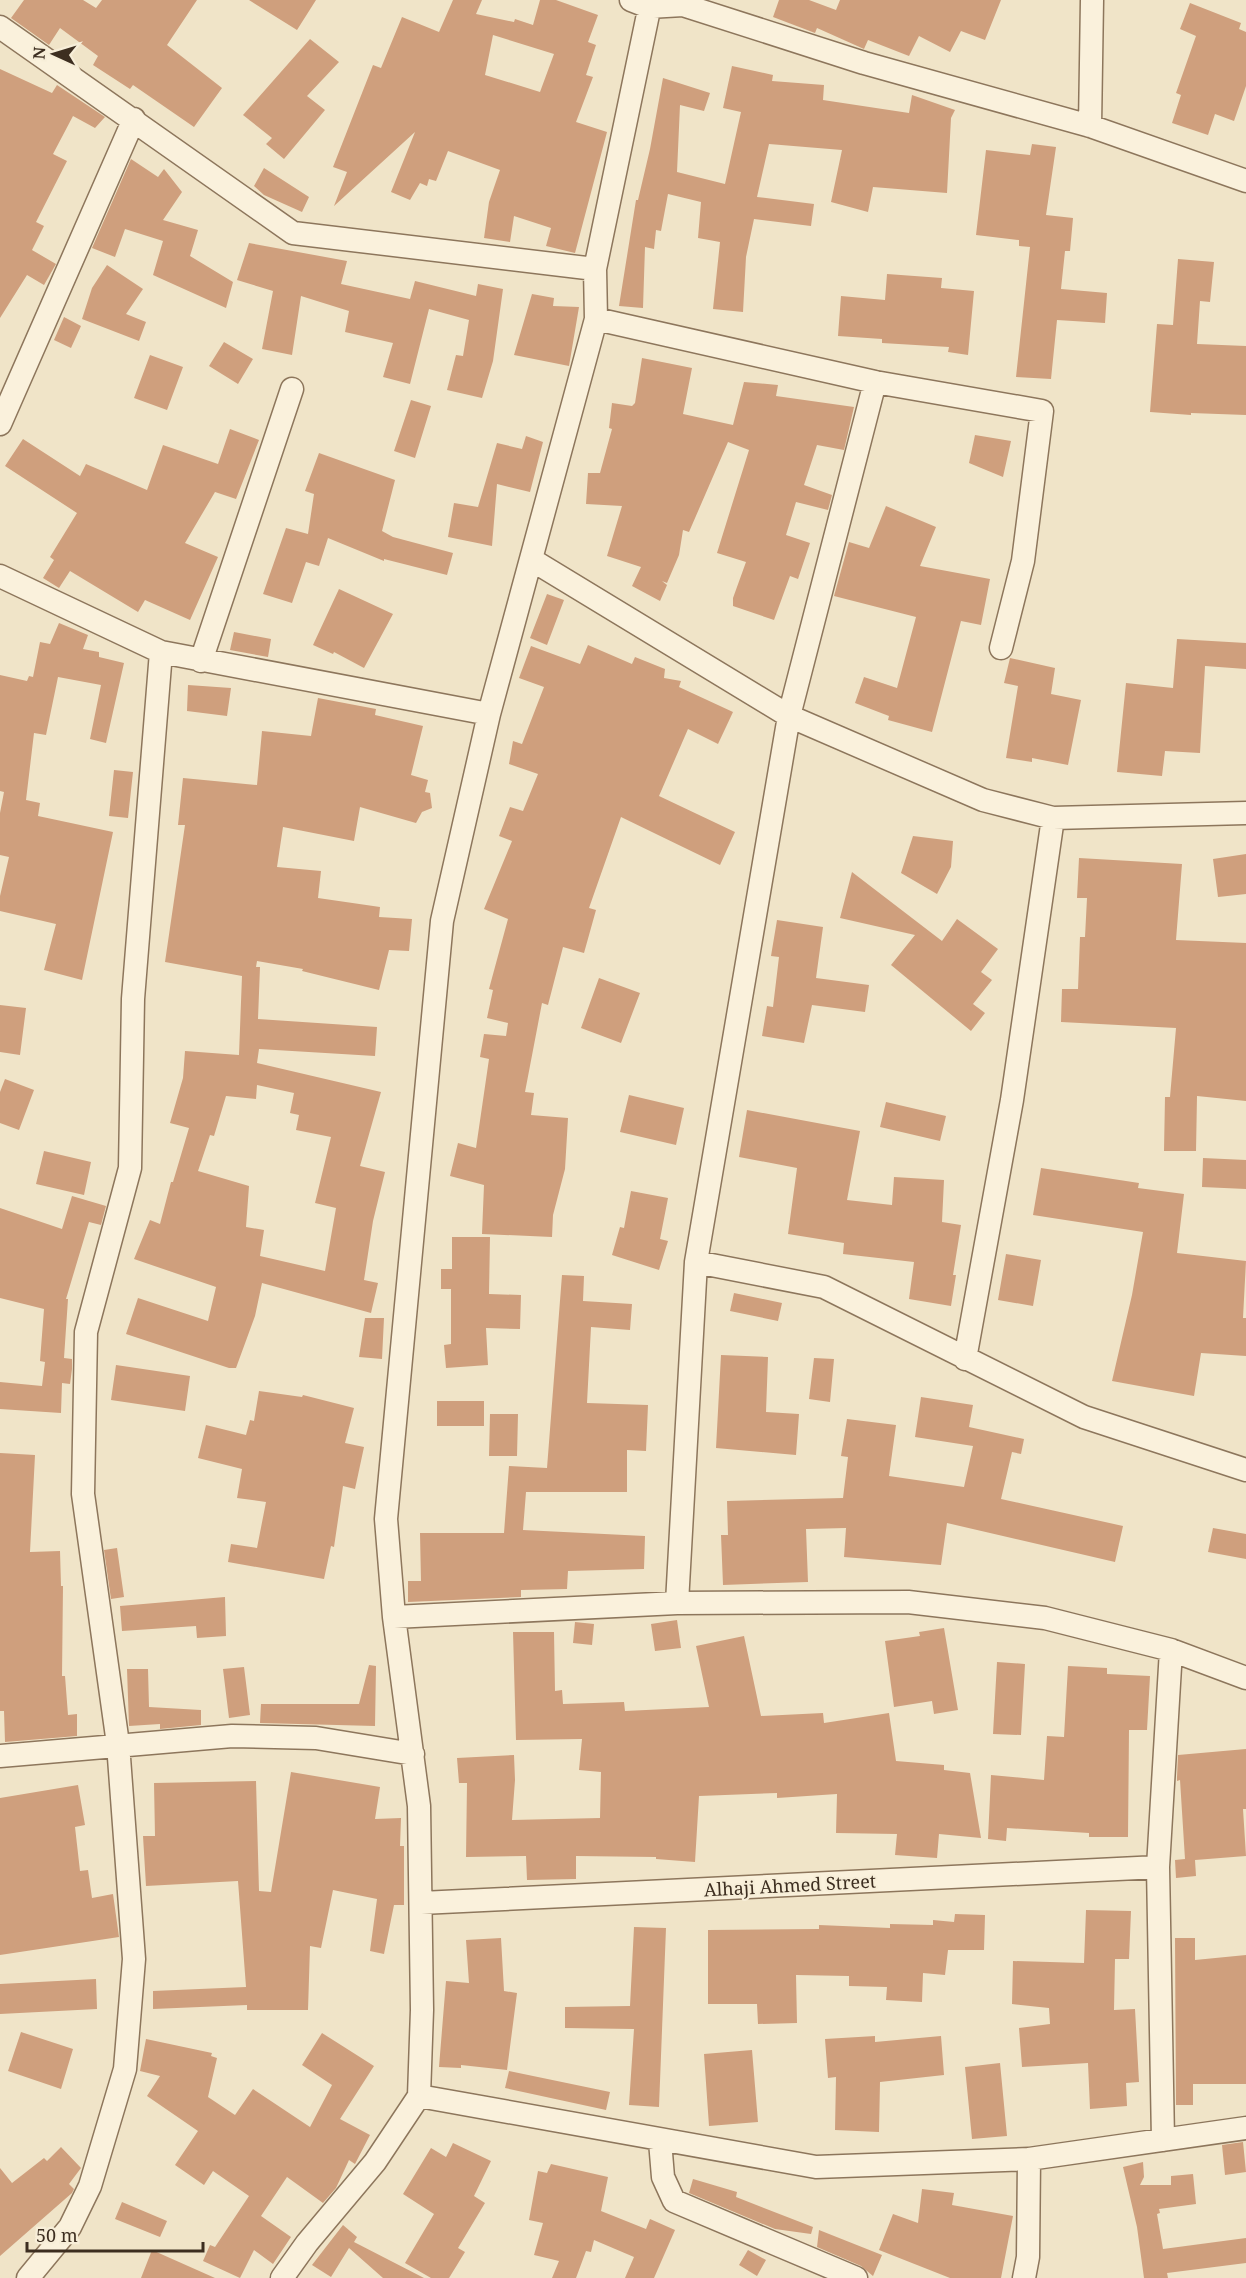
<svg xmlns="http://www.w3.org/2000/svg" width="1246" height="2278" viewBox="0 0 1246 2278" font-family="'Noto Serif',serif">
<rect width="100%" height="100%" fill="#f0e4c8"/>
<!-- building -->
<path fill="#cf9f7d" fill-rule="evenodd" d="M24,0H83L96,8L102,0H197L167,45L222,88L194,127L133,85L130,89L93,65L98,56L60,28L49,45L11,18Z
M249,0H316L297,30Z
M453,0H482L476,14L514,22L515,19L533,25L540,0H556L598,15L588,42L596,45L586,75L593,77L576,122L607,132L575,253L546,246L551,228L514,216L510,242L484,238L489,202L500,170L448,151L436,181L429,179L427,186L420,183L410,200L391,192L415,132L334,206L347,172L333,167L373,65L381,68L402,17L439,32ZM493,35L554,54L540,92L485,75Z
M779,0H809L836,10L840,0H1001L985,40L961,31L950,52L919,36L909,56L868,40L864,49L817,28L815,33L773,17Z
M1190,3L1241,23L1239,29L1246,32V86L1234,121L1215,114L1208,135L1172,123L1181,95L1176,93L1196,36L1180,29Z
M310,39L339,62L307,96L325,110L284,159L266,144L272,138L243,115Z
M732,66L773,75L772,81L824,85L823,100L909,113L912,95L955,110L951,118L947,193L873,187L868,212L831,202L842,150L769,144L757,197L814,204L811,226L754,219L746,257L743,312L713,309L720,242L698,238L701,202L668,194L661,231L656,230L654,249L645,247L643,308L619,306L636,200H638L650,149L663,78L710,93L704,111L680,105L677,172L725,184L741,112L723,108Z
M0,69L52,93L57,85L105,117L95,128L73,116L53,154L67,161L36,222L44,226L32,250L56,264L44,285L27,275L0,318Z
M1032,144L1056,147L1046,215L1073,218L1070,251H1065L1061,289L1107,293L1105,323L1057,320L1051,379L1016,377L1030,247L1019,246V240L976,235L986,150L1030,155Z
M131,159L158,177L164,169L182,192L163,220L198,230L190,256L233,282L226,308L153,275L163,241L125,229L115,257L92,248Z
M264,168L309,197L302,212L264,195L254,186Z
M249,243L347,261L341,284L410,299L415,281L476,296L478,284L503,289L493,361L482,398L447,390L456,355L463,356L469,320L429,309L410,384L383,377L393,343L345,332L349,311L301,296L292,355L262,349L273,291L237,280Z
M1178,259L1214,262L1210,302L1200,301L1197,344L1246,346V415L1191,413V415L1150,412L1157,324L1173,325Z
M107,265L143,289L126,314L146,322L139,341L82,319L92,288Z
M887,274L942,278L941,288L974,291L968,355L948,352L949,347L882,343V339L838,336L841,296L885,300Z
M532,294L554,298L553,306L579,307L569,366L514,355Z
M64,317L81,326L71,348L54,340Z
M224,342L253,359L238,384L209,366Z
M150,355L183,367L167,410L134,398Z
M642,358L692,368L683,414L733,425L744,382L778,385L776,396L854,407L844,450L817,445L804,485L832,495L828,510L796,502L786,535L810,543L798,579L790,576L774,620L733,606V598L746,562L717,553L749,450L728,442L689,532L683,530L679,555L667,583L662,581L667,585L660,601L632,586L641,567L607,556L622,506L586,504L588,473H600L612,429L609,428L612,403L632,406L635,403Z
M411,400L431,406L415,458L394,451Z
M230,429L259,440L236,499L215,492L185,543L218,557L190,620L145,600L138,612L70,571L59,588L43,578L54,560L50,557L77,513L5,466L23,439L80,476L86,464L147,490L163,445L218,464Z
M975,435L1011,441L1003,477L969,463Z
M526,436L543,442L530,492L497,484L492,546L448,537L454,503L478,507L497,443L522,449Z
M319,453L395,480L382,531L393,537L453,553L447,575L384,559V561L328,538L319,566L306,562L292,603L263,594L286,528L308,534L314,494L305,491Z
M886,506L936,527L920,566L990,579L981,625L961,621L932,732L888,720L889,716L855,703L864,677L897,688L916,617L834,596L849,542L869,548Z
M339,589L393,614L364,668L334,652L333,654L313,645Z
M547,594L564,600L547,645L530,638Z
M59,623L88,635L83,649L99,652V657L124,663L106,743L90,739L101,685L58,677L46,735L34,733L26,800L40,803L38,816L113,832L82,980L44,970L56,924L0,911V896L9,857L0,855V813L4,792L0,791V675L27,681L29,676L33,677L40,642L50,644Z
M234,632L271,639L268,657L230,650Z
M1177,639L1246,643V669L1205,666L1200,753L1165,751L1162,776L1117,772L1126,683L1173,688Z
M588,645L632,664L635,657L665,669L664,678L681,681L679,687L733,712L718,744L688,729L659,796L735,832L720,865L621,817L589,908L596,910L584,953L563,947L548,1005L542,1003L525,1092L534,1093L531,1115L568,1118L565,1169L553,1215L552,1237L482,1234L484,1185L450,1176L458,1143L476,1148L489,1059L480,1057L484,1034L506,1036L508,1023L487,1018L493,990L489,989L508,919L484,909L512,841L499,836L510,807L523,811L538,774L509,764L513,741L522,744L544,687L519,678L531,646L580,664Z
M1010,658L1055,668L1051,694L1081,700L1068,765L1032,758V762L1006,758L1018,686L1004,683Z
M188,685L231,688L227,716L187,711Z
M318,698L376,709L375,715L423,726L411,775L428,780L425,792L430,793L432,808L422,812L416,823L360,807L354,841L283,827L277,867L321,871L318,898L380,907L379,917L412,919L409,951L389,950L379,990L302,971L303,969L257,961L256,967H260L258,1019L377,1027L375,1056L259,1049L257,1063L381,1092L360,1166L385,1172L373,1221L364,1280L378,1283L371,1313L262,1283L255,1316L236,1368H229L126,1334L138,1298L208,1321L216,1287L134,1259L150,1220L160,1224L171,1182H173L189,1128L170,1123L183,1078L185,1051L239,1055L242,976L165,962L185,825H178L183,778L257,785L262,731L311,736ZM257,1085L294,1093L290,1113L299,1115L296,1130L331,1137L315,1203L336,1208L325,1271L260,1256L264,1230L246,1227L249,1186L198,1171L210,1135L214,1136L226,1096L256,1099Z
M114,770L133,772L128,818L109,816Z
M913,836L953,841L951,867L937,894L901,873Z
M1246,854V894L1218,897L1213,859Z
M1079,858L1182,864L1176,940L1246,943V1101L1197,1096L1196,1151H1164L1165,1097H1170L1176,1028L1061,1022L1062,989H1078L1080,937H1085L1087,898H1077Z
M852,872L942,941L957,919L998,949L981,972L992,980L973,1004L985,1013L971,1031L891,965L915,935L840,918Z
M777,920L823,927L816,978L869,985L865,1012L812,1005L804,1043L762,1036L767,1006L773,1007L779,957L771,956Z
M599,978L640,993L621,1043L581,1028Z
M0,1005L26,1008L20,1055L0,1052Z
M5,1079L34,1090L19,1130L0,1123V1092Z
M629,1095L684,1108L676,1145L620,1132Z
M886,1102L946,1116L940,1141L880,1127Z
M747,1110L860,1131L847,1200L892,1205L894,1177L944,1180L942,1222L961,1225L953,1275H956L951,1306L909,1299L914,1262L843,1254L844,1243L788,1234L797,1168L739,1157Z
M44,1151L91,1162L84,1195L36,1184Z
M1203,1158L1246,1160V1189L1202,1187Z
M1041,1168L1139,1183L1138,1188L1184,1194L1177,1253L1246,1261L1243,1318H1246V1356L1201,1353L1194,1396L1112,1381L1132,1295L1143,1232L1033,1215Z
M631,1191L668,1198L660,1239L668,1241L659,1270L612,1255L620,1227L624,1228Z
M72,1196L106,1206L101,1225L89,1222L66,1299H68L64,1358L72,1359V1369L70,1384L62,1383L61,1413L0,1409V1382L42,1386L45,1362L40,1361L44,1309L0,1298V1208L62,1229Z
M452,1237H490L489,1294L521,1295L520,1329L486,1328L488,1365L446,1368L444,1345L451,1344V1289H441V1269H452Z
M1006,1254L1041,1260L1033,1306L998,1300Z
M562,1275L584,1276L583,1301L632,1304L630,1330L591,1327L587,1403L648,1405L646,1451L627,1450V1492H526L523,1530L645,1536L644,1569L568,1571L567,1589L521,1590V1597L408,1602V1581H421L420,1533H504L509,1466L547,1468Z
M734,1293L782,1303L778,1321L730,1311Z
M365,1318H384L382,1359L359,1357Z
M721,1355L768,1357L766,1412L799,1414L796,1455L716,1448Z
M814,1358L834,1359L830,1402L809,1399Z
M116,1365L190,1376L185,1411L111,1400Z
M259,1391L302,1397L303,1395L354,1408L345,1443L364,1447L355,1489L343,1486L334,1547L331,1546L324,1579L228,1562L231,1544L257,1548L266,1502L237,1498L242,1469L198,1458L206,1425L246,1435L250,1420L254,1421Z
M921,1397L973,1405L969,1427L1024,1439L1021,1454L1012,1452L1001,1499L1123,1526L1115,1562L947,1523L941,1565L844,1557L846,1528L806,1529L808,1582L723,1585L721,1535H728L727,1501L843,1498L848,1457L841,1456L847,1419L896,1425L889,1476L964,1487L973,1446L915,1437Z
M437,1401H484V1426H437Z
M490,1414H518L517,1456H489Z
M0,1453L35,1455L30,1552L60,1551L61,1586H63L62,1676H65L68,1715L77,1714V1736L5,1742L4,1711H0Z
M1213,1528L1246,1534V1559L1208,1552Z
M117,1548L124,1597L111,1599L104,1550Z
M225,1597L226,1636L197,1638L196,1626L122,1631L120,1606Z
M677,1620L681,1648L655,1651L651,1624Z
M575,1622L594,1624L592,1645L573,1643Z
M944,1628L958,1710L934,1714L932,1701L894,1707L885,1641L920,1636L919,1632Z
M513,1632H554L555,1691L562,1690L563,1704L624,1702L625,1711L709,1707L696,1646L744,1636L761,1716L823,1713L824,1723L889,1713L896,1761L944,1765V1770L970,1773L981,1838L939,1834L937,1858L895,1855L897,1834L836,1833L837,1794L777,1798V1793L699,1796L695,1862L656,1859V1857L576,1856V1879L527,1880L526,1856L466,1857L467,1783H459L457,1758L514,1755L515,1780L512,1820L600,1818L601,1772L579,1770L582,1739L516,1740Z
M997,1662L1025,1664L1021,1735L993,1734Z
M369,1665L376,1666L375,1726L260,1723L261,1704H359Z
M1068,1666L1107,1668V1674L1150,1676L1147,1730H1129L1128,1837H1089V1833L1007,1828L1006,1841L988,1839L991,1775L1044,1780L1047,1736L1064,1737Z
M244,1667L250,1715L229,1718L223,1669Z
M127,1669H148L149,1707L201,1710V1725L160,1729V1724L129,1726Z
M1246,1749V1809H1243L1246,1856L1195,1860L1196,1876L1176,1878L1175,1860L1185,1859L1180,1780L1177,1781V1777L1178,1755Z
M291,1772L380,1787L375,1819L401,1818L400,1846H404V1905H394L384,1954L370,1951L377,1899L333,1890L321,1948L310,1946L308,2010H247V2005L153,2009V1991L246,1987L238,1881L146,1886L143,1836H155L154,1783L256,1781L259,1891L271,1892Z
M78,1785L85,1825L75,1827L80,1871L88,1870L92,1898L113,1894L119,1937L0,1955V1798Z
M1086,1910L1131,1911L1129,1959H1115L1114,2010L1135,2009L1139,2082L1126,2083L1127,2106L1090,2109L1088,2063L1022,2067L1019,2028L1050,2024L1049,2008L1012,2004L1013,1961L1084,1963Z
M955,1914L985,1915L984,1950H948L945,1975L923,1973L922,2002L886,2000L887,1987L849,1986V1976L796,1975L797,2023L758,2024L757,2004H708V1930L819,1929V1925L890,1928V1924L933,1925V1920L954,1922Z
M634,1927L666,1928L659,2107L629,2105L634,2029L565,2028V2007L630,2006Z
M501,1938L504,1991L517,1993L507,2070L461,2065V2068L439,2067L446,1981L469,1983L466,1940Z
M1175,1938H1195V1960L1246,1955V2084H1193V2105H1176Z
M96,1979L97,2009L0,2014V1984Z
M21,2032L73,2049L61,2089L8,2071Z
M322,2033L374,2066L340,2119L370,2135L355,2164L349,2160L336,2188L323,2203L287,2177L261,2216L291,2237L273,2264L254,2250L240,2278L203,2261L210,2245L215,2247L249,2196L213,2171L204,2185L175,2165L198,2131L147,2096L160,2076L140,2071L146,2039L212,2053L211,2056L217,2058L208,2097L235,2115L253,2089L310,2127L332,2085L302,2065Z
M875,2036V2042L941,2036L944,2075L880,2082L879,2132L835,2130L836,2077L828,2078L825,2039Z
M752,2050L758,2122L709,2126L704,2054Z
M1000,2063L1007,2136L972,2139L965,2067Z
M509,2071L610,2092L606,2110L505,2088Z
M1243,2142L1246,2172L1225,2175L1222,2145Z
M453,2143L491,2161L474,2196L485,2203L458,2248L465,2252L449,2278H431L405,2263L434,2214L403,2194L431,2148L446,2157Z
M61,2147L81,2168L69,2184L74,2189L72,2193L0,2256V2168L12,2183L44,2158L47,2161Z
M1143,2162L1144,2177L1140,2185H1171V2176L1193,2174L1196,2204L1159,2209L1160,2213L1157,2214L1163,2249L1246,2238V2263L1167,2273L1168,2278H1144L1137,2227L1123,2167Z
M551,2164L608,2177L601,2211L646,2229L650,2219L675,2230L654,2278H625L634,2257L594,2240L591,2252L586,2251L576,2278H552L559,2261L534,2255L543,2223L529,2220L538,2171L547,2173Z
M693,2179L737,2192L736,2197L813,2227L811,2234L775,2229L689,2193Z
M922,2189L954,2193L952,2205L1013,2216L1001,2278H950L879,2250L893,2214L918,2223Z
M122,2202L167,2221L160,2237L115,2219Z
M343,2225L357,2237L354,2242L424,2278H383L349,2248L331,2277L312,2265Z
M819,2230L882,2255L873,2276L861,2266L817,2247Z
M152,2250L215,2278H141Z
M748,2250L766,2260L757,2276L739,2265Z"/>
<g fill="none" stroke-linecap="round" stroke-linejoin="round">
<!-- minor casing -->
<g stroke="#8d765c" stroke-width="25">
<path id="minor" d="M631,0L649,7L683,5L864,63L1090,126L1246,181
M0,27L293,233L595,269
M1090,126L1092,0
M596,319L875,382L1042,411L1023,561L1001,648
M0,424L134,119
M532,560L789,716L983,800L1053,818L1246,813
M0,576L161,652L489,714
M201,661L292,389
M696,1262L824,1287L1084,1417L1246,1470
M965,1359L1012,1100L1053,818
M677,1603L696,1262L789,716L875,382
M394,1617L677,1603L908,1602L1045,1618L1171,1650L1246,1678
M0,1756L232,1736L316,1738L413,1754
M421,1903L1158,1867
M419,2096L816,2167L1029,2159L1028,2257L1024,2278
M1163,2140L1158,1867L1171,1650
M660,2141L663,2177L674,2201L856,2278
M1029,2159L1246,2128
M28,2278L70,2227L90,2186L125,2069L134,1959L118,1744L83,1494L86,1332L130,1168L133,999L161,652
M282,2278L307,2243L375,2162L419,2096L422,2010L419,1806L394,1617L386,1519L442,921L489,714L596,319L595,269L651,0"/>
</g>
<!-- minor -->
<use href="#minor" stroke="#faf1dc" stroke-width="22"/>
</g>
<g text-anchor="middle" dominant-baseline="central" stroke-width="4.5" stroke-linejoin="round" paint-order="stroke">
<!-- street labels -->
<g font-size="18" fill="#3d2e20" stroke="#f7eed8">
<text transform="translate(790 1885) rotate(-3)">Alhaji Ahmed Street</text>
</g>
</g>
<!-- north arrow -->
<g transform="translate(54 54) rotate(274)" stroke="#f7eed8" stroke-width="4.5" paint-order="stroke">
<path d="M0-4.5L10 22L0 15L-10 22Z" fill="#3d2e20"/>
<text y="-9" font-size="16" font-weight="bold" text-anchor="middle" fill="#3d2e20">N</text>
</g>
<!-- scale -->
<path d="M27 2242v9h176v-9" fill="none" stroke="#3d2e20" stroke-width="3"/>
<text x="36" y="2242" font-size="18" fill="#3d2e20" stroke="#f7eed8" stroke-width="4.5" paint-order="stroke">50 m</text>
</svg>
